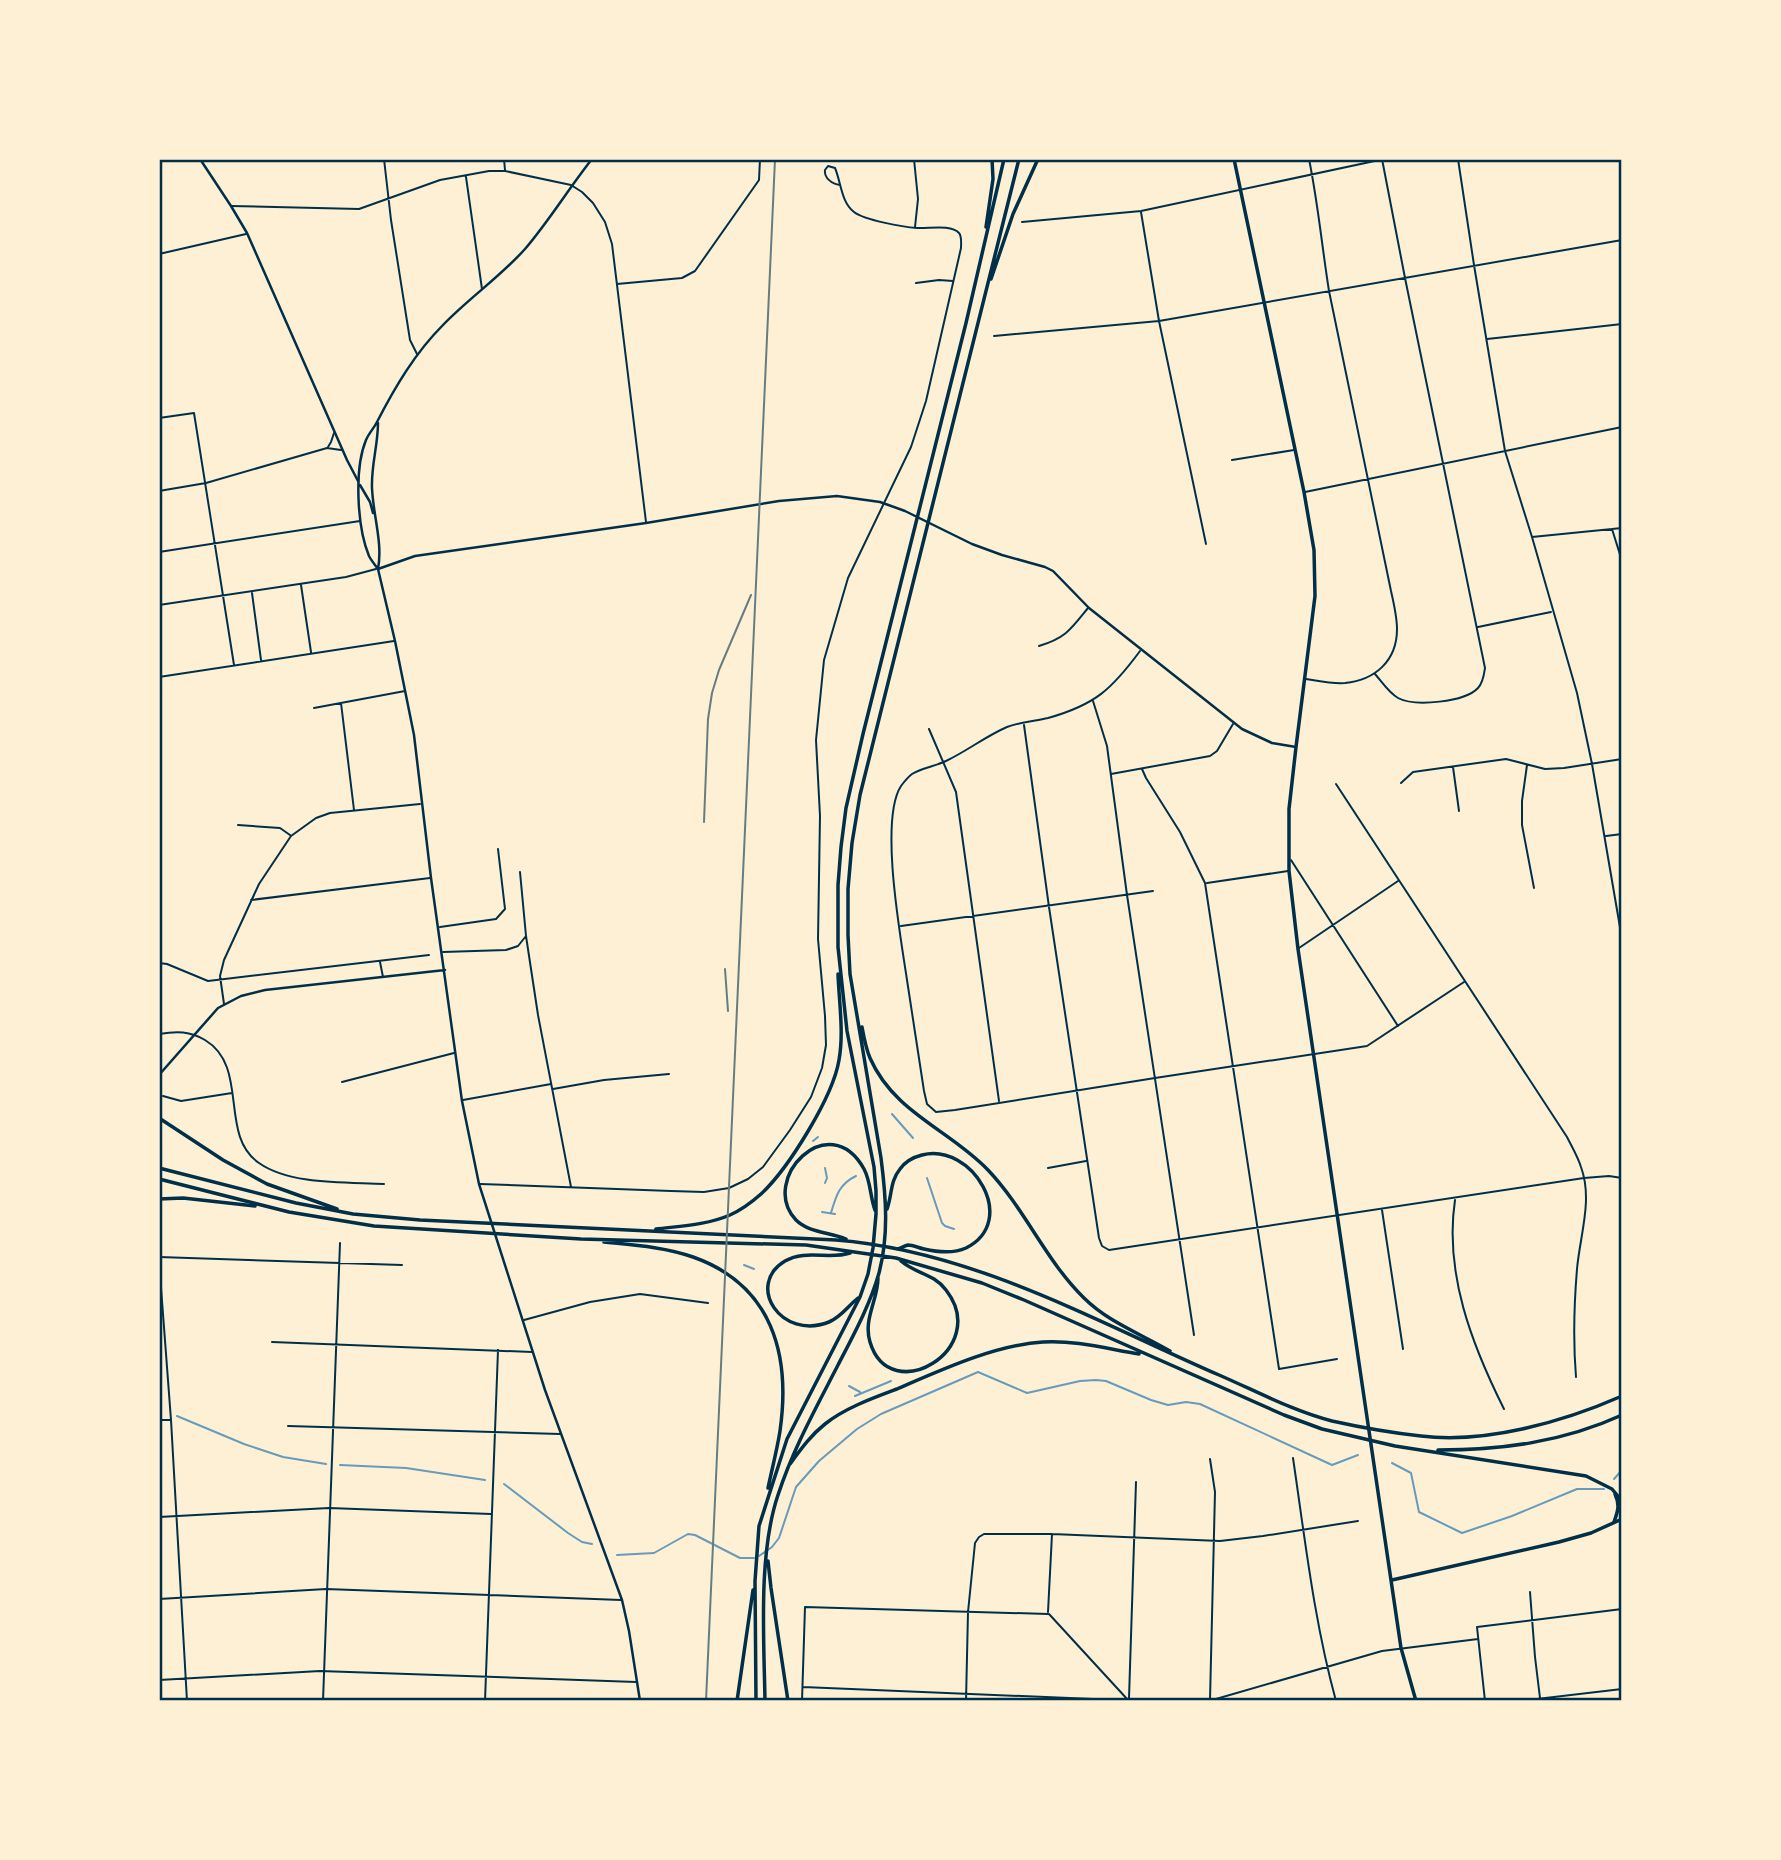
<svg xmlns="http://www.w3.org/2000/svg" width="1781" height="1860" viewBox="0 0 1781 1860" font-family="'DejaVu Sans',sans-serif">
<rect width="100%" height="100%" fill="#fdf0d5"/>
<g fill="none" stroke-linecap="round" stroke-linejoin="round">
<!-- stream -->
<path stroke="#669bbc" stroke-width="2" d="M892,1114L913,1138
M813,1141L818,1137
M825,1168L827,1178L825,1183
M927,1178L942,1223L945,1226L954,1229
M822,1212L835,1214
M831,1213C836,1196 839,1184 856,1176
M744,1265L754,1269
M849,1386L860,1392
M855,1396L891,1381
M177,1416L244,1444L283,1457L326,1464
M1392,1463L1411,1473L1419,1512L1462,1533L1512,1516L1577,1489H1604
M340,1465L406,1468L485,1480
M1614,1479L1622,1470
M504,1484L568,1533L582,1542L592,1544
M617,1555L654,1553L688,1534L695,1535L740,1558H754
M759,1556L772,1547L779,1538L796,1487L819,1461L857,1429L881,1414L978,1372L1027,1393L1080,1381L1096,1380L1106,1381L1151,1400L1168,1405L1186,1402L1200,1404L1332,1465L1358,1455"/>
<!-- minor -->
<path stroke="#003049" stroke-width="2" d="M384,159L391,220L410,340L417,354
M504,159L505,170
M914,159L918,199L915,227
M1458,159L1474,265L1505,451L1532,537L1577,693L1592,764L1622,939
M466,177L482,289
M231,206L359,209L440,180L489,171H505L571,185L582,192L593,203L605,222L612,244L646,522
M1141,212L1159,321L1206,544
M1022,222L1141,211L1384,159
M159,254L246,234
M916,283L939,280L953,281
M617,284L682,278L695,271L759,180L760,159
M994,336L1159,321L1622,240
M1487,339L1622,324
M159,418L194,413L234,665
M328,447L331,442L334,433
M1232,460L1294,450
M159,491L206,483L327,448L341,450
M1305,492L1622,427
M1612,529L1622,561
M1532,537L1622,528
M159,552L360,521
M301,585L311,652
M252,593L261,660
M159,605L346,577L376,569
M1478,627L1551,612
M1039,646C1066,638 1071,629 1088,608
M1140,651C1112,689 1095,705 1048,718C1035,721 1020,722 1007,727C986,736 967,751 946,761C936,766 921,768 912,774C908,777 904,782 901,786C879,820 901,939 907,980C913,1017 918,1054 924,1091L927,1104L936,1112L955,1110L1155,1078L1367,1046L1464,982
M1375,674C1382,682 1389,693 1398,698C1415,707 1465,702 1478,688C1483,683 1484,675 1485,668L1405,278L1382,159
M159,677L394,641
M1306,679C1319,681 1332,684 1345,683C1375,680 1397,661 1397,629C1397,617 1394,604 1391,591L1329,291C1322,247 1318,203 1309,159
M1093,701L1107,746L1127,895L1194,1335
M341,703L354,810
M314,708L405,691
M1024,725L1049,907L1099,1238L1102,1246L1109,1250L1584,1178L1609,1176L1622,1178
M929,729L956,792L999,1101
M1527,765L1522,801V825L1534,888
M1453,767L1459,811
M1142,769L1146,778L1180,832L1205,883L1279,1369L1337,1359
M1111,774L1210,756L1217,751L1233,724
M1401,783L1413,772L1506,759L1545,769L1564,768L1622,759
M1336,784L1567,1137C1572,1147 1578,1157 1581,1167C1593,1200 1580,1235 1577,1269C1574,1305 1573,1341 1576,1377
M238,825L280,828L290,835
M1606,836L1622,834
M1291,860L1398,1026
M1207,883L1288,871
M251,900L430,878
M901,926L1153,891
M440,927L496,919L505,909L498,849
M526,936L538,1015L571,1187
M1299,948L1398,881
M443,952L506,950L518,946L526,936L520,872
M380,962L383,977
M159,963L167,964L208,981L429,955
M224,1004L220,976L224,960L259,884L291,836L316,818L330,813L420,804
M159,1034C177,1031 190,1031 205,1040C250,1067 218,1135 259,1163C290,1185 346,1182 384,1184
M342,1082L454,1053
M553,1089L604,1080L669,1074
M163,1096L181,1101L232,1093
M463,1100L551,1084
M1048,1168L1086,1161
M480,1184L671,1191L704,1192L729,1188L748,1179L763,1167L790,1130L811,1097L822,1068L826,1045L825,1016L818,939L820,816L816,740L824,660L848,578L911,447L926,401L961,248C961,244 962,236 959,233C951,224 928,229 917,228C903,227 864,220 854,212C841,202 841,182 835,168L828,166L825,170C824,178 832,184 840,185
M1455,1200C1444,1273 1472,1345 1504,1409
M1382,1210L1403,1349
M159,1257L402,1265
M159,1261L171,1420L187,1701
M524,1320L590,1302L640,1294L708,1303
M272,1342L532,1352
M159,1420H170
M288,1426L560,1434
M1293,1458C1305,1539 1314,1621 1336,1701
M159,1517L329,1508L491,1514
M1530,1592L1535,1657L1540,1698
M159,1599L326,1589L621,1600
M1048,1612L1052,1534
M1049,1614L1128,1700
M159,1680L320,1671L636,1682
M803,1687L1141,1701
M1129,1698L1136,1482
M1210,1700L1215,1492L1210,1459
M323,1701L340,1243
M485,1701L498,1350
M802,1701L805,1607L1048,1614
M966,1701L968,1612L975,1543L979,1537L984,1534H1052L1220,1541L1263,1536L1358,1521
M1209,1701L1382,1651L1478,1639
M1485,1701L1477,1627L1622,1609
M1520,1701L1622,1689"/>
<!-- tertiary -->
<path stroke="#003049" stroke-width="2.5" d="M200,159L231,206L247,233L347,460L358,481
M378,569L415,556L646,523L779,501L837,496L880,502L905,511L972,544L1002,555L1045,567L1053,571L1089,608L1242,729L1272,743L1296,747"/>
<!-- secondary -->
<path stroke="#003049" stroke-width="2.5" d="M592,159C569,188 549,221 525,249C500,277 469,298 443,325C415,353 395,387 377,422C374,428 369,433 366,440C354,469 357,527 369,556C371,560 375,565 378,569L395,641L414,735L431,878L462,1101L479,1184L545,1390L622,1600L629,1631L640,1701
M360,485L370,502L373,513
M378,569C383,543 373,515 372,488C371,466 378,445 378,423
M159,1075L218,1008L241,996L265,990L445,970"/>
<!-- primary -->
<path stroke="#003049" stroke-width="3.5" d="M1234,159L1304,492L1314,550L1315,596L1296,747L1289,809V871L1298,949L1401,1648L1416,1701
M1392,1580L1559,1542L1591,1533L1622,1519"/>
<!-- motorway -->
<path stroke="#003049" stroke-width="3.5" d="M986,227L993,179L992,159
M991,279L1013,214L1038,159
M862,1027C864,1038 866,1049 870,1058C894,1113 950,1130 988,1170C1025,1209 1046,1261 1084,1298C1108,1322 1141,1334 1170,1351
M159,1118L223,1160L267,1184L337,1209
M159,1168L296,1203L353,1214L420,1220L836,1240C973,1251 1095,1321 1219,1375C1256,1391 1293,1411 1332,1421C1359,1427 1393,1433 1421,1436C1485,1444 1563,1422 1622,1396
M159,1179L289,1212L374,1226L581,1239L806,1245L896,1258L982,1283L1024,1300L1284,1415L1322,1429L1395,1446L1586,1476L1612,1489L1622,1501
M159,1199L183,1198L255,1206
M887,1209C892,1196 890,1181 900,1169C905,1162 914,1157 922,1155C972,1142 1020,1221 966,1248C953,1254 937,1252 924,1249C919,1248 913,1245 908,1245C904,1246 901,1248 897,1249
M656,1229C680,1226 707,1225 730,1215C741,1210 752,1202 761,1194C788,1169 833,1097 839,1060C844,1032 839,1002 838,974
M846,1239C830,1232 809,1233 796,1220C758,1180 829,1106 864,1169C871,1182 870,1197 875,1210
M604,1242C634,1245 665,1247 693,1257C772,1285 791,1354 780,1431C777,1450 772,1469 768,1488
M850,1253C829,1260 806,1249 785,1261C745,1285 781,1341 829,1322C841,1317 848,1306 858,1298
M878,1278C878,1300 863,1319 870,1342C890,1409 992,1349 946,1290C933,1273 916,1274 901,1261
M1438,1450C1502,1450 1563,1442 1622,1415
M790,1464C801,1449 811,1435 825,1424C845,1408 873,1398 897,1389C941,1370 995,1345 1043,1342C1075,1340 1108,1349 1139,1354
M1614,1522C1618,1511 1620,1505 1615,1494
M768,1561L771,1588L788,1701
M737,1701L753,1590
M756,1701L755,1581L759,1526L787,1439L860,1297L868,1274L873,1248L876,1214V1191L874,1167L847,1031L838,947V885L841,847L846,808L863,734L966,323L1004,159
M765,1701C764,1639 758,1554 778,1495C793,1449 816,1408 838,1365C853,1336 870,1305 879,1273C889,1235 886,1197 881,1158L850,974L848,935V889L852,843L860,795L1019,159"/>
<!-- rail -->
<path stroke="#657d81" stroke-width="2" d="M704,822L708,719L712,693L719,670L751,595
M725,969L728,1011
M706,1701L775,159"/>
</g>
<!-- border -->
<rect width="1781" height="1860" fill="none" stroke="#fdf0d5" stroke-width="322"/>
<rect x="161" y="161" width="1459" height="1538" fill="none" stroke="#003049" stroke-width="2.5"/>
</svg>
